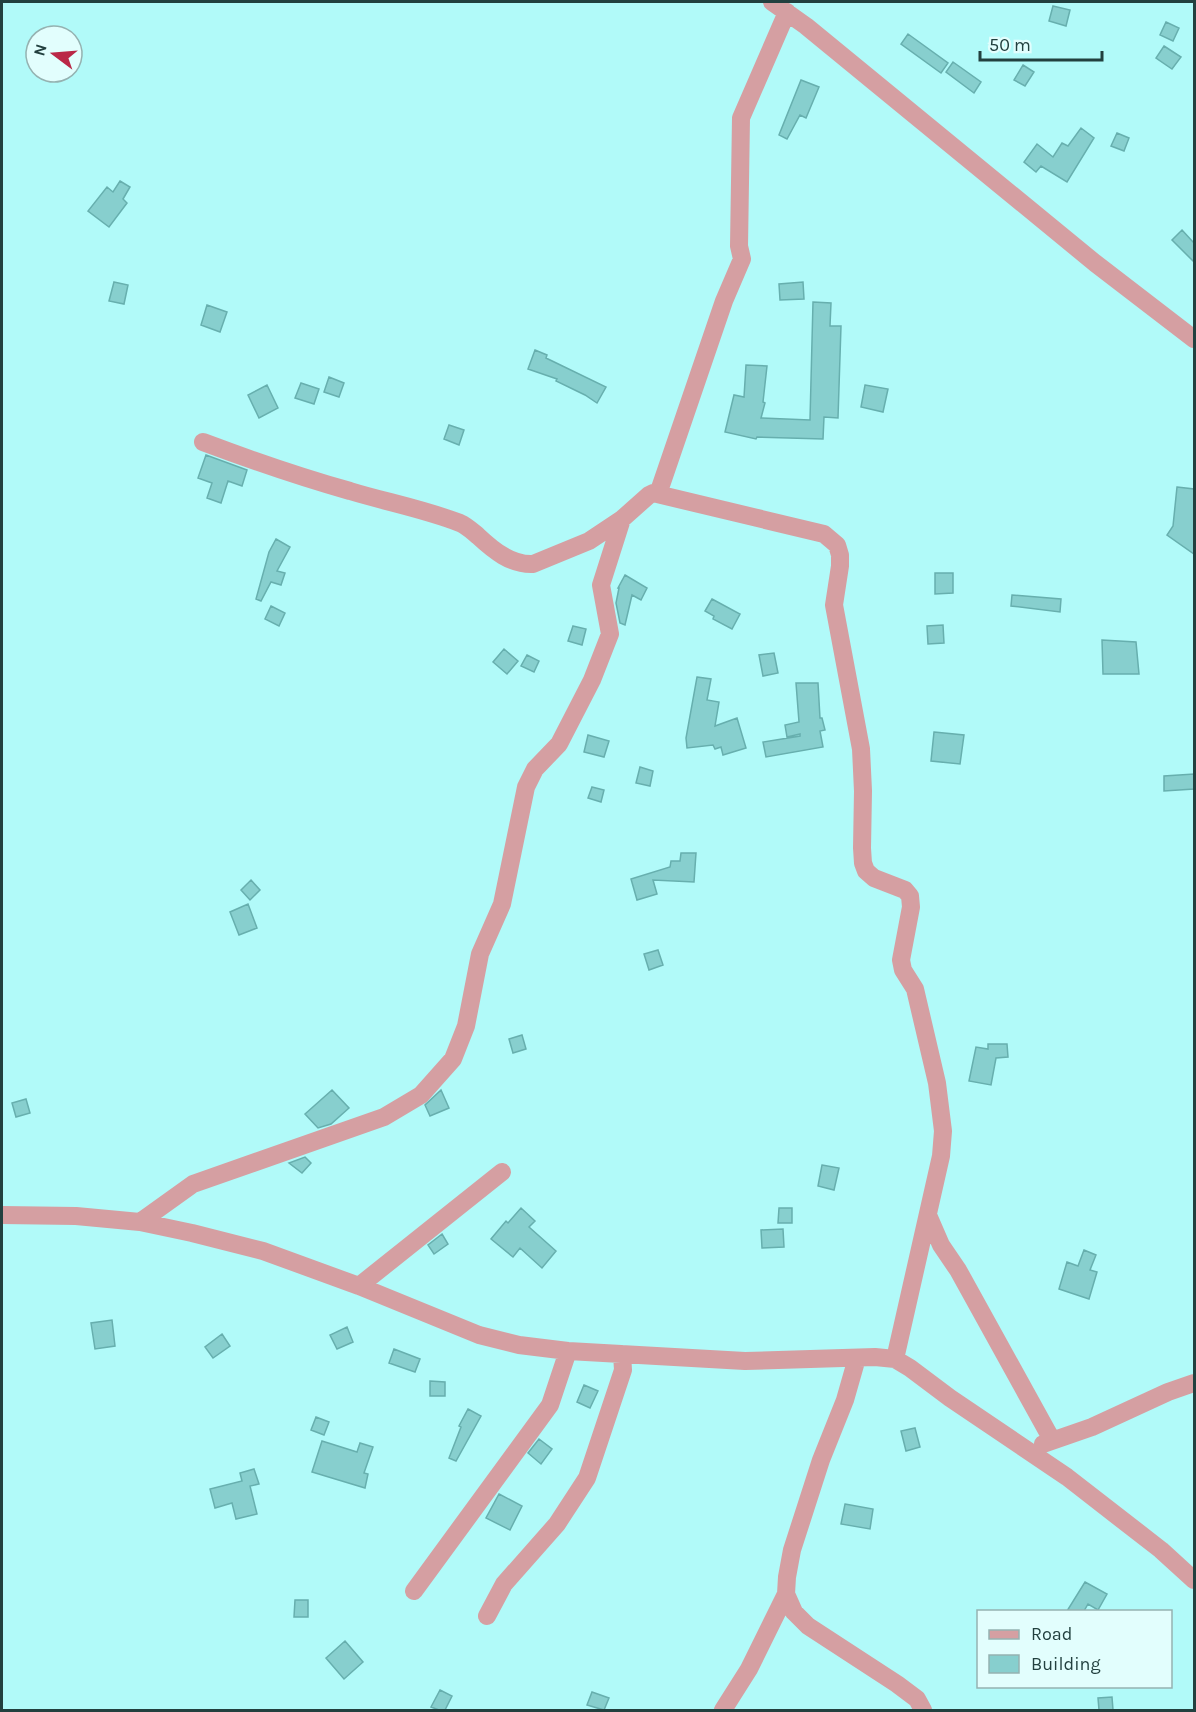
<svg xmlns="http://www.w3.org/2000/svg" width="1196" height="1712" viewBox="0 0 1196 1712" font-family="Karla,sans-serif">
<rect width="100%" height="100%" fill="#b1faf9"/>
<!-- building -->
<path fill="#87cfce" stroke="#67afae" stroke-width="1.5" d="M1053,6L1070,10L1066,26L1049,21Z
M1166,22L1179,28L1173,41L1160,35Z
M908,34L948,63L941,73L901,44Z
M1164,46L1181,57L1172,69L1156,58Z
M953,62L981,82L974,93L946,72Z
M1023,65L1034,72L1025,86L1014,80Z
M801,80L819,87L806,118L800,115L787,139L779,135Z
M1081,128L1094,138L1067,182L1041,166L1036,172L1024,162L1037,144L1053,157L1062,143L1068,146Z
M1117,133L1129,138L1124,151L1111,146Z
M120,181L130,187L123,199L127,203L109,227L88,211L107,187L113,192Z
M1182,230L1194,243V262L1172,240Z
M114,282L128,285L124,304L109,301Z
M803,282L804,299L780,300L779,284Z
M813,302L831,303L830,326H841L838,418L824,417L823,439L757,437L756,439L725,432L734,395L744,397L746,365L767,366L763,402L765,403L761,418L810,420Z
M207,305L227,312L220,332L201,325Z
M535,350L547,355L546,358L606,387L597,403L585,395L556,381L557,379L528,369Z
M329,377L344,383L339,397L324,392Z
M301,383L319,389L314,404L295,398Z
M267,385L278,408L259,418L248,395Z
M865,385L888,389L883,412L861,407Z
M449,425L464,430L459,445L444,439Z
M206,455L247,470L242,486L228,481L221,503L207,498L212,483L198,478Z
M1177,487L1194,489V554L1167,535L1173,526Z
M276,539L290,547L277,571L285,573L281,585L271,582L261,601L256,599L269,552Z
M935,573H953V593L935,594Z
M625,575L647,588L641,600L632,595L625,625L620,623L616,603L619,588H618Z
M1012,595L1061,599L1060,612L1011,606Z
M712,599L740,614L732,629L713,619L714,616L705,611Z
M271,606L285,613L279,626L265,619Z
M943,625L944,643L928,644L927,626Z
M573,626L586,629L582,645L568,641Z
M1102,640L1136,642L1139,674H1103Z
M504,649L518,661L507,674L493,662Z
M774,653L778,673L763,676L759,655Z
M527,655L539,661L534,672L521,666Z
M697,677L711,679L707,700L719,702L715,726L737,718L746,748L723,755L721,747L715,749L713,745L687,748L686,738Z
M796,683H818L820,718H822L825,730L820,731L823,747L766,757L763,742L800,736V734L787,737L785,725L799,722Z
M934,732L964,735L960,764L931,761Z
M588,735L609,741L604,757L584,752Z
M640,767L653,771L650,786L636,783Z
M1194,774V789L1164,791V776Z
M592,787L604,790L601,802L588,798Z
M681,853H696L694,882L653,880L657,894L637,900L631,879L670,867L671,861H680Z
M251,880L260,890L250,900L241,890Z
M248,904L257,928L239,935L230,912Z
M658,950L663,965L649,970L644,954Z
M522,1035L526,1049L513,1053L509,1039Z
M988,1044H1007L1008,1057L996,1058L991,1085L969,1081L976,1047L988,1049Z
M332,1090L349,1108L331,1124L318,1128L305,1114Z
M441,1090L449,1108L430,1116L425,1105Z
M26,1099L30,1113L16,1117L12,1103Z
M305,1157L311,1163L302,1173L289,1163Z
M822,1165L839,1168L834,1190L818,1186Z
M521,1208L535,1221L529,1227L556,1251L542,1268L520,1248L513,1257L491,1239L506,1221L508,1223Z
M779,1208H792V1223H778Z
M783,1229L784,1247L762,1248L761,1230Z
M442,1234L448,1244L434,1254L428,1245Z
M1084,1250L1096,1255L1090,1270L1097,1272L1089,1299L1059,1289L1067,1262L1078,1266Z
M112,1320L115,1346L95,1349L91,1323Z
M347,1327L353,1342L337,1349L330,1335Z
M222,1334L230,1346L213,1358L205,1347Z
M394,1349L420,1359L415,1372L389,1363Z
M430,1381L445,1382V1396H430Z
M584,1385L598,1391L590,1408L577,1402Z
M468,1409L481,1416L456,1461L449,1458L461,1427L459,1426Z
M316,1417L329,1422L324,1435L311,1430Z
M915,1428L920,1447L906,1451L901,1431Z
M539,1439L552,1449L541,1464L528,1453Z
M322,1441L357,1452L360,1443L373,1447L364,1473L368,1474L365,1488L312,1472Z
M254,1469L259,1484L250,1486L257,1514L236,1519L232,1503L215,1508L210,1489L242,1481L240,1473Z
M499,1494L522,1506L510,1530L486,1518Z
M845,1504L873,1509L870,1529L841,1524Z
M1085,1582L1107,1594L1098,1610L1088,1604L1084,1611H1067Z
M295,1600H308V1617H294Z
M345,1641L363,1662L344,1679L326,1658Z
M440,1690L452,1696L445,1710H439L431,1707Z
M592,1692L609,1698L604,1710L587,1705Z
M1112,1697L1113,1710H1099L1098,1698Z"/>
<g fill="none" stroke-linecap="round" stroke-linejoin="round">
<!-- minor -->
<path stroke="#d59fa2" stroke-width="18" d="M772,2L806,26L1095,263L1194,339
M203,442C251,460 300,477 350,491C386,502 424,509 460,523C467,526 472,531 478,536C493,550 511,565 533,564L589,541L622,519L649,495L653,493L824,534L837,545L840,555V566L834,605L861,749L863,791L862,848L863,863L866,871L874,878L905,890L910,896L911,907L901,960L903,970L915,989L937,1083L943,1131L941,1156L895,1359
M658,494L724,301L742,259L739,246L741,118L787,12
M2,1215L76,1216L140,1222L192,1233L263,1251L359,1286L479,1335L519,1345L568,1351L745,1361L875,1357L895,1359L910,1368L950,1398L1067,1477L1161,1550L1194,1580
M928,1215L941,1245L958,1270L1052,1440
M140,1222L193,1184L384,1117L421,1095L453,1059L466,1026L480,954L502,904L526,787L535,769L559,744L592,680L610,634L601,585L622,519
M359,1286L502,1172
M1043,1444L1092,1427L1168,1392L1194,1383
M414,1591L550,1405L568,1351
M786,1594L794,1612L808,1626L897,1684L917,1699L923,1710
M487,1616L504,1584L557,1524L587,1478L623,1370L622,1354
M723,1710L749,1669L786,1594L787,1577L792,1550L821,1460L845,1400L857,1358"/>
</g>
<!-- border -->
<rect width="1196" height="1712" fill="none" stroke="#22403f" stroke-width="6"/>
<!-- legend -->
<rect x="977" y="1610" width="195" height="78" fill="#e2fefd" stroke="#95b2b1" stroke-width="1.5"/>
<rect x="989" y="1630" width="30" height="9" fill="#d59fa2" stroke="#95b2b1" stroke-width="1.5"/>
<text x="1031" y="1640" font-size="18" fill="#22403f">Road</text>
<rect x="989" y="1655" width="30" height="18" fill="#87cfce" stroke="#95b2b1" stroke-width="1.5"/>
<text x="1031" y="1670" font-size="18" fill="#22403f">Building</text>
<!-- north arrow -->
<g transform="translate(54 54) rotate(286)"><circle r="28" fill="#e2fefd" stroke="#95b2b1" stroke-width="1.5"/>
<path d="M0-4.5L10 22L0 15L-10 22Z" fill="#ba2847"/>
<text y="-9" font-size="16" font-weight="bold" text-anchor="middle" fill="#22403f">N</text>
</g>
<!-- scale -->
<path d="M980 51v9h122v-9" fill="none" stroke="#22403f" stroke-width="3"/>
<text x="989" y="51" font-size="18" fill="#22403f" stroke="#e2fefd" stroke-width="4.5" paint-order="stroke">50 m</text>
</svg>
